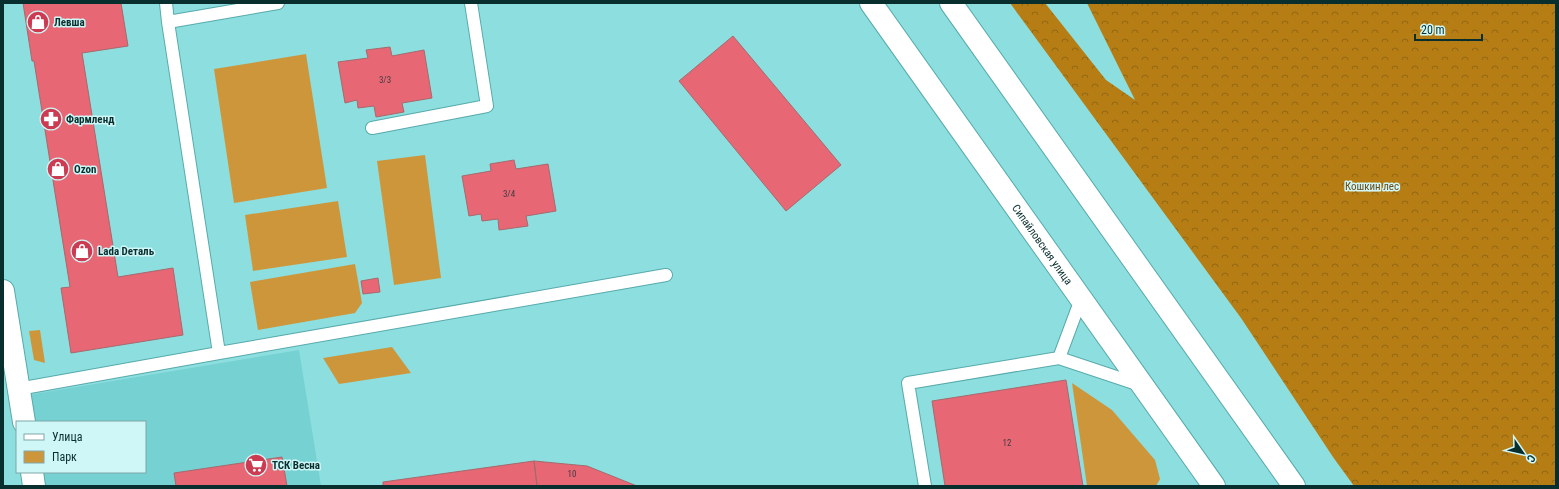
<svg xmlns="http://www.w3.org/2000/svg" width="1559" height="489" viewBox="0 0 1559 489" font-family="'Roboto Condensed',sans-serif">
<defs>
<pattern id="forest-crowns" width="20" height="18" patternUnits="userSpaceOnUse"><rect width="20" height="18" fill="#b57d14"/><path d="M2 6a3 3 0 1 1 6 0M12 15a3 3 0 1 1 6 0" fill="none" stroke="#916713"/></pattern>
</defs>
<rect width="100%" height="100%" fill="#8cdedf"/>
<!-- built -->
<path fill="#75d1d2" d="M299,350L321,486H44L41,472H145V422H33L28,395Z"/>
<!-- green -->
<path fill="#ce963b" d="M306,54L327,188L234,203L214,69Z
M425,155L441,278L394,285L377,161Z
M338,201L347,257L253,271L245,215Z
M355,264L362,303L355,313L258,330L250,282Z
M40,330L45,363L34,360L29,331Z
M392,347L411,373L339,384L323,358Z
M1072,383L1112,410L1155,460L1160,479L1156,486H1087Z"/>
<!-- forest -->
<path fill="url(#forest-crowns)" d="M1010,3H1045L1106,80L1135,100L1087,3H1556V486H1354L1333,457L1241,318Z"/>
<!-- building -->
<path fill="#e76774" stroke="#a7696c" d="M23,3H121L128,46L82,53L118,277L173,268L183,335L71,353L61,288L70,287L34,61H32Z
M733,36L841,165L786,211L679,81Z
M390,47L392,56L424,50L432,98L402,103L404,112L376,117L374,106L358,108L357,100L345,103L338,62L368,58L366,50Z
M514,160L516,169L548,164L556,211L526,216L528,226L499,230L498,219L482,221L481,214L469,216L462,176L491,171L490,164Z
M378,278L380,292L363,294L361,281Z
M1066,380L1083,486H945L932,401Z
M282,457L287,486H176L174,473Z
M534,461L537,486H383V482Z
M534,461L587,466L637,486H537Z"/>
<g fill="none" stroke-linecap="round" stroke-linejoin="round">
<!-- service casing -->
<g stroke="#58aaab" stroke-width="14">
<path id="service" d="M166,3L168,22
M372,128L487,106L471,3
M219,353L168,22L278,3
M1059,358L1140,385
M18,389L219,353L666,275
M925,486L908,383L1059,358L1081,299"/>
</g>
<!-- minor casing -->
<g stroke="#58aaab" stroke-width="24">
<path id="minor" d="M3,291L24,422
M32,472L34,486"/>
</g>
<!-- secondary casing -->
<g stroke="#58aaab" stroke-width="24">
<g id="secondary">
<path id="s1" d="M871,3L1214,486"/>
<path d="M951,3L1294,486"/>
</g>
</g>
<!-- service -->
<use href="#service" stroke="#fff" stroke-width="12"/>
<!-- minor -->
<use href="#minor" stroke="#fff" stroke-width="22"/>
<!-- secondary -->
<use href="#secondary" stroke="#fff" stroke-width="22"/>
</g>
<!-- icons -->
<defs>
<g id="shop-disc" transform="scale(1.15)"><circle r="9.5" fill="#cc3b52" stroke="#d0f7f7"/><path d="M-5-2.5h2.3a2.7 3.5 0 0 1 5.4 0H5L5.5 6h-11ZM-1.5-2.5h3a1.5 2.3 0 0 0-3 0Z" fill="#fff"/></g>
<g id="pharmacy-disc" transform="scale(1.15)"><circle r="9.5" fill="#cc3b52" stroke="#d0f7f7"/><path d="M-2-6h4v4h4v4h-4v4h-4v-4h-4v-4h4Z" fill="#fff"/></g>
<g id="supermarket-disc" transform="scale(1.15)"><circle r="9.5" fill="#cc3b52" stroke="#d0f7f7"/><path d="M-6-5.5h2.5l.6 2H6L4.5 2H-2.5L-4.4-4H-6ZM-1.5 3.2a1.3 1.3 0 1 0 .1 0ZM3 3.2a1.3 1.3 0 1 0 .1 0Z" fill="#fff"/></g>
</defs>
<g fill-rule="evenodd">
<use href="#shop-disc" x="38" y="22"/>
<use href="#pharmacy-disc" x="51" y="119"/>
<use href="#shop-disc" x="58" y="169"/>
<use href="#shop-disc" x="82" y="251"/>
<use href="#supermarket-disc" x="256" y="465"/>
</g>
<g text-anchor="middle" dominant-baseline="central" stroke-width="3" stroke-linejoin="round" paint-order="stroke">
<!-- number labels -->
<g font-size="9" fill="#403c40">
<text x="385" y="80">3/3</text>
<text x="509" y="194">3/4</text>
<text x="1007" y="443">12</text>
<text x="572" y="474">10</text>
</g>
<!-- poi labels -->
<g font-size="11" font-weight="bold" fill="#092e2e" stroke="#d0f7f7" text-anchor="start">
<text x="54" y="22">Левша</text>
<text x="66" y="119">Фармленд</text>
<text x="74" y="169">Ozon</text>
<text x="98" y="251">Lada Dеталь</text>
<text x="272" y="465">ТСК Весна</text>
</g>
<!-- park labels -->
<g font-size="11" fill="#694b1a" stroke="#d0f7f7">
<text x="1372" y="186">Кошкин лес</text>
</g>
<!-- street labels -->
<g font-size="11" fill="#092e2e" stroke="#d0f7f7">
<text stroke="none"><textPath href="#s1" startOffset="296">Сипайловская улица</textPath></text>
</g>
</g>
<!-- border -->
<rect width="1559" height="489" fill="none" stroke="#092e2e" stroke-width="8"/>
<!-- legend -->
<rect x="16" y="421" width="130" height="52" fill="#d0f7f7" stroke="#80a7a7"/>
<rect x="24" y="434" width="20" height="6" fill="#ffffff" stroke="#80a7a7"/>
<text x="52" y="441" font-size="12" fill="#092e2e">Улица</text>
<rect x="24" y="451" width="20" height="12" fill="#ce963b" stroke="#80a7a7"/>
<text x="52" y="461" font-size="12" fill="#092e2e">Парк</text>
<!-- north arrow -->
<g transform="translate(1523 453) rotate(124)" stroke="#d0f7f7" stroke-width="3" paint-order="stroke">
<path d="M0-3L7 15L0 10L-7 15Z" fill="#092e2e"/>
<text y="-6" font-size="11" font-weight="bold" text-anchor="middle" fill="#092e2e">С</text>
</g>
<!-- scale -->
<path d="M1415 34v6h67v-6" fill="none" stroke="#092e2e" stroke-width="2"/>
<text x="1421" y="34" font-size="12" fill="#092e2e" stroke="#d0f7f7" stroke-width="3" paint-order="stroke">20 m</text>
</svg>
